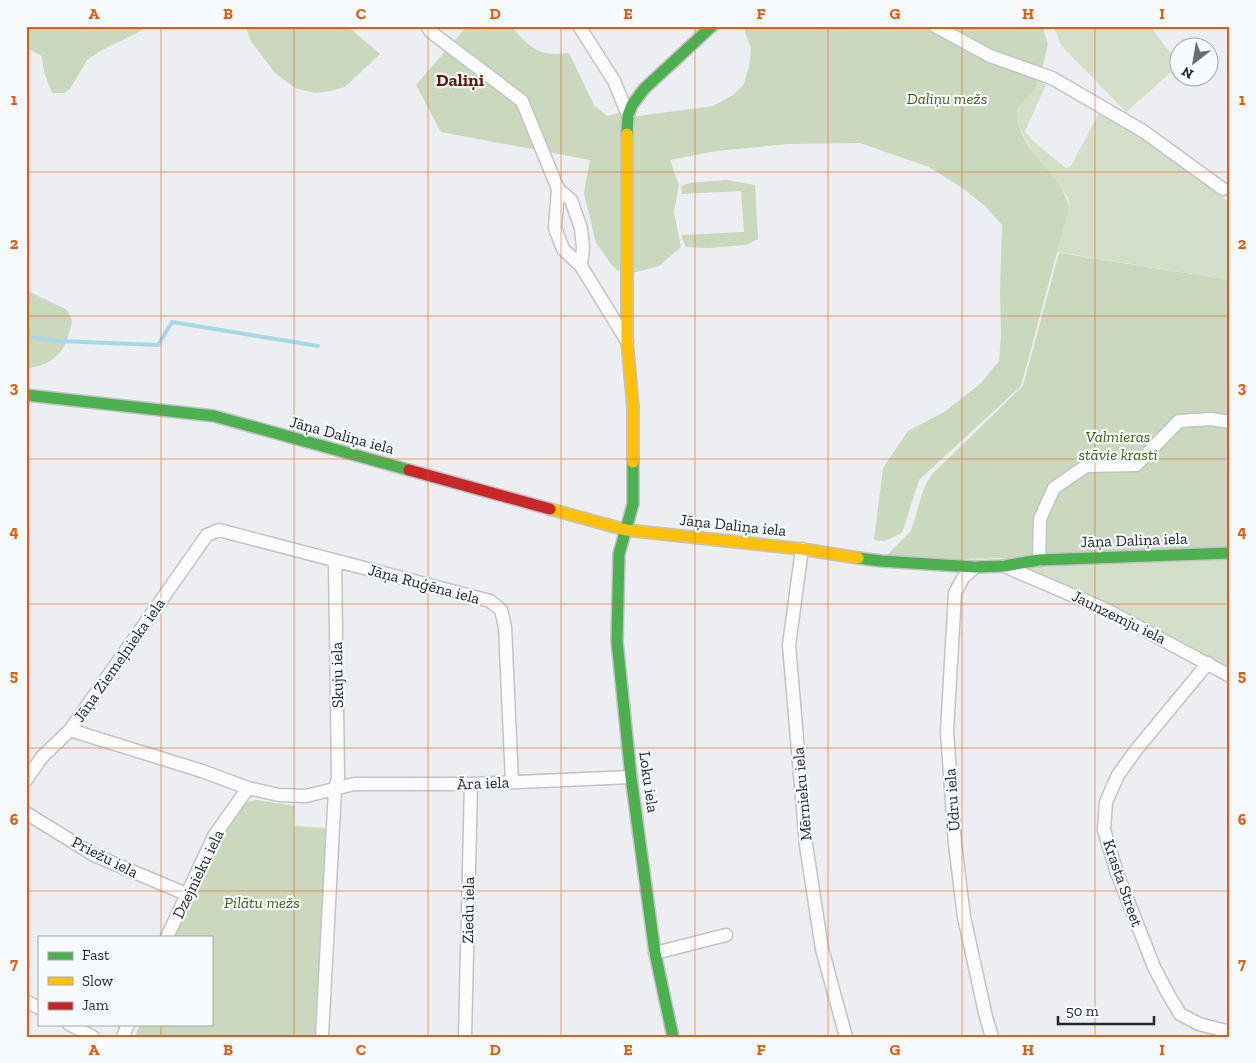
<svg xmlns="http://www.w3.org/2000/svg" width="1256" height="1063" viewBox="0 0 1256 1063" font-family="'Zilla Slab',serif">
<rect width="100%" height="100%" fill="#eceef2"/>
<!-- green -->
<path fill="#d3dfc9" d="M1051,26H1150L1178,63V66L1126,112L1060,44L1056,32Z
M1038,80L1046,85L1025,131L1034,142L1066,168L1071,166L1100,111L1144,137L1230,203V280L1057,252L1069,208L1068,198L1034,153L1020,129L1017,109L1035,89Z
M1230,553V676L1004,566Z"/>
<!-- forest -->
<path fill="#cad8be" d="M26,26H151L100,51L87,60L70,89L64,93H52L44,72L42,56L26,48Z
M246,26H347L380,54L345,87L331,91L315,93L295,88L275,73L250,40Z
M467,26H511C530,48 539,57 569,53L594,105L607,116L630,110L631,117L713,106L733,95L744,84L749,67L751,49L743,26H1042L1048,44L1042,70L1035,89L1017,109C1018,115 1018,123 1020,129C1029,156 1065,181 1069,208L1021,386L919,480L902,533L885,541L874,540L883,468L908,431L944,412L980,384L999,361L1001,336L1000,291L1002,225L986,207L964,189L929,167L860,143L789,144L716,151L670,160L679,185L674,212L681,247L659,266L629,274V272L617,270L611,264L596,243L584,193L590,160L441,132L416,85Z
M726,180L755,185L758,239L746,245L708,248L686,247L681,235L744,232L741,191L682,194L681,186L690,183Z
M1059,253L1230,280V553L881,561L911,531L924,488L932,474L1023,386Z
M26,290L67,310C68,313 71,317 72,321C72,324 70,329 69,333C64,354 49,367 26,368Z
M257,800L295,806L294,826L326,828L316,1037H135L140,1024H211V937H174L185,907L207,873L219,833L241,803Z"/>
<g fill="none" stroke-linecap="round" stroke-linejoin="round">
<!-- stream -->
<path stroke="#a7d6e6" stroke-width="4" d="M26,337L59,341L158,345L172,322L318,346"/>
<!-- street casing -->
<g stroke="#c2c3c6" stroke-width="15">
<path id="street" d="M427,26L431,32L522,101L558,189
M579,26L614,81L628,115
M935,26L990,56L1052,78L1143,131L1223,189
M581,266L583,248L581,228L571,200L558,189L555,228L563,249L581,266L627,341
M802,549L789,645L806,845L822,949L846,1037
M1039,560L1040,519L1054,488L1086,466L1136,465L1179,421L1211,419L1230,422
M1004,566L1107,610L1230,676
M975,567L963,578L955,593L947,731L955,844L964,917L986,1017L992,1037
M1208,663L1136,750L1118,775L1106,802L1104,830L1117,873L1154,967L1167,992L1180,1014L1199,1024L1230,1032
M70,730L202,771L248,788L279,795L306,796L354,784H471L631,777
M26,780L42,757L70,730L207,535L219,530L490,601L501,610L505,627L512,782
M26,813L94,855L186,894
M167,937L214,836L248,788
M655,953L726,935
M26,1001L39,1008
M69,1024L93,1037
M123,1037L128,1024
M322,1037L335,789L338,777L335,561
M465,1037L471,784"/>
</g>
<!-- fast casing -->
<g stroke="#c2c3c6" stroke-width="14">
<path id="fast" d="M627,134L628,115L632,105L644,89L712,26
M26,395L214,416L409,470
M633,462V504L619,554L617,641L631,777L655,953L673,1037
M858,558L881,561L975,567L1004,566L1039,560L1230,553"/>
</g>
<!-- slow casing -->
<g stroke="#c2c3c6" stroke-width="14">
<path id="slow" d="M627,134V341L633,407V462
M550,509L626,530L802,549L858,558"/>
</g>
<!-- jam casing -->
<g stroke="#c2c3c6" stroke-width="14">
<path id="jam" d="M409,470L550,509"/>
</g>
<!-- street -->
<use href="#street" stroke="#fcfcfd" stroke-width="12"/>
<!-- fast -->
<use href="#fast" stroke="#4caf50" stroke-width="11"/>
<!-- slow -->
<use href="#slow" stroke="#ffc107" stroke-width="11"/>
<!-- jam -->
<use href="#jam" stroke="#c62828" stroke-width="11"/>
</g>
<!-- grid -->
<path fill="none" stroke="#e8590c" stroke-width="1" stroke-opacity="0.55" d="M161,26V937M294,26V1037M428,26V1037M561,26V1037M695,26V1037M828,26V1037M962,26V1037M1095,26V1037M26,172H1230M26,316H1230M26,459H1230M26,604H1230M26,748H1230M26,891H1230M161,1024V1037"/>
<g text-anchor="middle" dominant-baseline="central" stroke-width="4.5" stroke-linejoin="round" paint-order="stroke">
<!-- park labels -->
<g font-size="16" font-style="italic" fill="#415d16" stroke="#f8fbfe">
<text x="947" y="98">Daliņu mežs</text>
<text x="1118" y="436">Valmieras<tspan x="1118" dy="18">stāvie krasti</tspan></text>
<text x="262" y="902">Pilātu mežs</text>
</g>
<!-- street labels -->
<g font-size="16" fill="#252628" stroke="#f8fbfe">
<text transform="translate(342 435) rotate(15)">Jāņa Daliņa iela</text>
<text transform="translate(733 525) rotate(6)">Jāņa Daliņa iela</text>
<text transform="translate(1134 540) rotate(-2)">Jāņa Daliņa iela</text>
<text transform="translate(424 584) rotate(15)">Jāņa Ruģēna iela</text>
<text transform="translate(1119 617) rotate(26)">Jaunzemju iela</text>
<text transform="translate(119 660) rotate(-55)">Jāņa Ziemeļnieka iela</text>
<text transform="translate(337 675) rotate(-91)">Skuju iela</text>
<text transform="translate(649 782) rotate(82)">Loku iela</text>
<text transform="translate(483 783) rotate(-2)">Āra iela</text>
<text transform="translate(802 794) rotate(-95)">Mērnieku iela</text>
<text transform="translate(952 800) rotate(-94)">Ūdru iela</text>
<text transform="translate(105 857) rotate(27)">Priežu iela</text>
<text transform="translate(198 874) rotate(-64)">Dzejnieku iela</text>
<text transform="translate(1123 883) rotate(71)">Krasta Street</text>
<text transform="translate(468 910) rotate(-89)">Ziedu iela</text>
</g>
<!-- neighbourhood labels -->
<g font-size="18" font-weight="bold" fill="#5b1909" stroke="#f8fbfe">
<text x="460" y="80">Daliņi</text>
</g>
</g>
<!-- border -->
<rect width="1256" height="1063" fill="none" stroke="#f8fbfe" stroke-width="55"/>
<!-- legend -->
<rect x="38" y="936" width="175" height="90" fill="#f8fbfe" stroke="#a4a6a8"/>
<rect x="48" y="952" width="25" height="8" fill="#4caf50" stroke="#a4a6a8"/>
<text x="82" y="960" font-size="15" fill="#252628">Fast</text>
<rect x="48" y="977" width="25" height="8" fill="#ffc107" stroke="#a4a6a8"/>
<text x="82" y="986" font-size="15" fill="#252628">Slow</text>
<rect x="48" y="1002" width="25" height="8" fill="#c62828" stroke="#a4a6a8"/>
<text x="82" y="1010" font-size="15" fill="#252628">Jam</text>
<!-- north arrow -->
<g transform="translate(1194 62) rotate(211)"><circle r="24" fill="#f8fbfe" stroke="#a4a6a8"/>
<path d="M0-4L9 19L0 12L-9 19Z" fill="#6b6c6f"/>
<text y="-8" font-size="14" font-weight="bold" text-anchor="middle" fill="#252628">N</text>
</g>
<!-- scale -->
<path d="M1058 1016v8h96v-8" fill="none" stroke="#252628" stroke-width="2.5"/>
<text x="1066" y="1016" font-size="15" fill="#252628" stroke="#f8fbfe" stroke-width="4" paint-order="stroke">50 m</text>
<rect x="28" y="28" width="1200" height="1008" fill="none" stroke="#e8590c" stroke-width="2"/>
<g font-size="16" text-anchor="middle" font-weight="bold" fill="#e8590c">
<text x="94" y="19">A</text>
<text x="228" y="19">B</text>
<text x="361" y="19">C</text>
<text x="495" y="19">D</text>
<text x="628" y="19">E</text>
<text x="761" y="19">F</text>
<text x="895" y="19">G</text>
<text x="1028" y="19">H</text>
<text x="1162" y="19">I</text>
<text x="14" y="105">1</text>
<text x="1242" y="105">1</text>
<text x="14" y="249">2</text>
<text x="1242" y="249">2</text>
<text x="14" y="393">3</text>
<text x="1242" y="393">3</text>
<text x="14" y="537">4</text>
<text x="1242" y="537">4</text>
<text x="14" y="681">5</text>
<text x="1242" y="681">5</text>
<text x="14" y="825">6</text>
<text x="1242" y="825">6</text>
<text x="14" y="969">7</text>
<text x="1242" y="969">7</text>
<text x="94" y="1055">A</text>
<text x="228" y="1055">B</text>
<text x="361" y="1055">C</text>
<text x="495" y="1055">D</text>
<text x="628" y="1055">E</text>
<text x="761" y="1055">F</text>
<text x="895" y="1055">G</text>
<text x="1028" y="1055">H</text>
<text x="1162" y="1055">I</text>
</g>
</svg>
